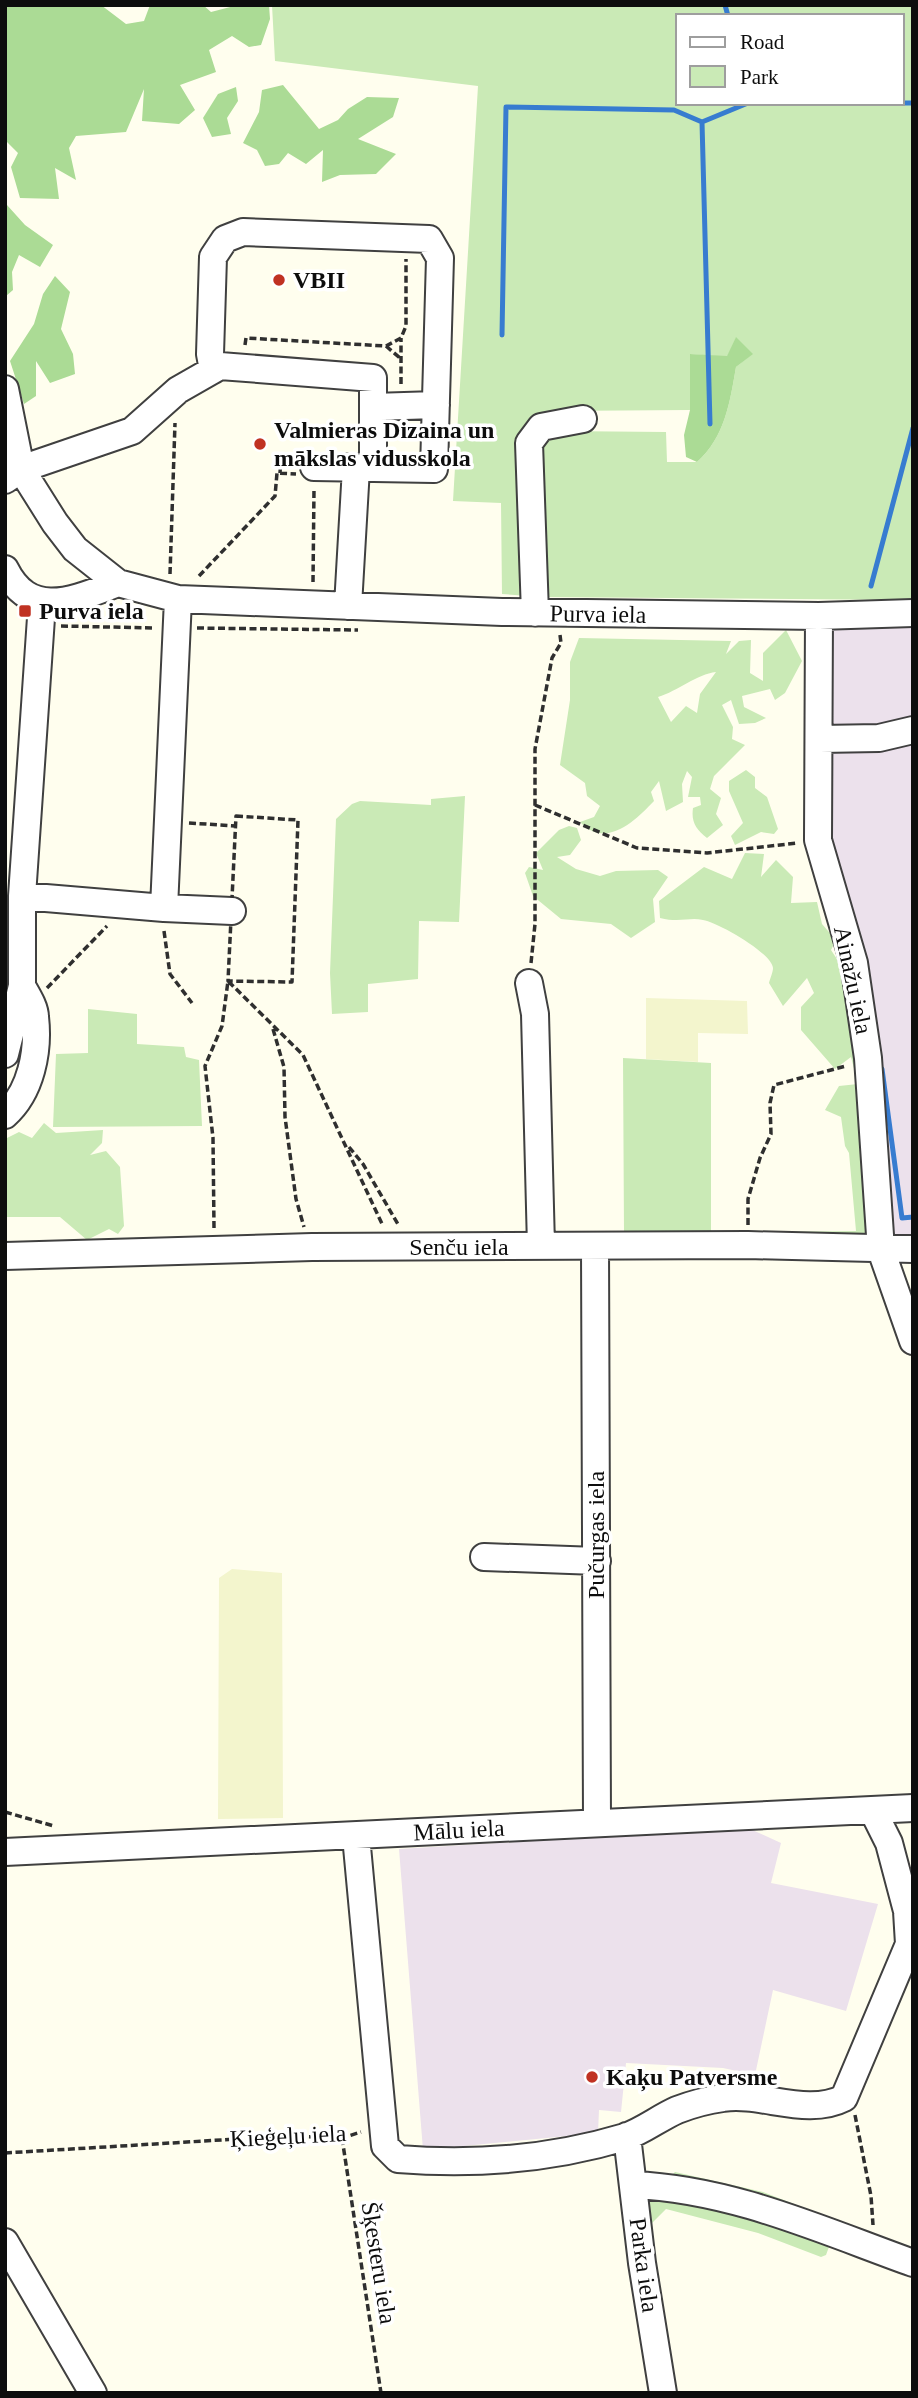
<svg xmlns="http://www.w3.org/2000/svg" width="918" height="2398" viewBox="0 0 918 2398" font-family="Georgia,serif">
<rect width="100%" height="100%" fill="#fffeee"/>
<!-- industrial -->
<path fill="#ece1ec" d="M913,613V1249L881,1250L818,796L819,616Z
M748,1828L781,1843L771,1883L878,1904L846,2011L773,1990L755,2075L723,2068L626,2063L621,2112L599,2110L598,2133L423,2150L399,1849Z"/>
<!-- farmland -->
<path fill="#f3f5cd" d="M646,998L747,1001L748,1034L698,1033V1062L646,1059Z
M232,1569L282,1573L283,1818L218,1819L219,1578Z"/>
<!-- green -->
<path fill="#caeab6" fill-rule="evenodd" d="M272,5H913V600L545,597L535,455L542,440L559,431L666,432L667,462H697C725,437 730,402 736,367L752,354L736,338L727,357L690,354V410L553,411C542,419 528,429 524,443C515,475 526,559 528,596L502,594L501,503L453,501L478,86L275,61ZM678,16H902V103H678Z
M786,630L802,661L785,693L775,700L770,689L742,696L744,707L766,718L755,723L739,724L731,700L722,705L733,727L732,739L745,745L714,776L710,789L721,798L716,814L723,825L707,838C696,829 691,822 693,808L701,805L700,797H688L692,777L687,771L682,784L683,802L666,811L659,781L651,792L654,801C634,822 606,849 580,822L594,817L600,806L587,796L585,783L560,765L570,700V662L579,638L731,641L726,654L739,641L751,640L750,673L763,681V653ZM716,672L700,694L697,713L686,706L671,722L658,697C678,691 697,674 716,672Z
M746,770L755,777V788L767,797L778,829L774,834L761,832L735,845L731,836L743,823L729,791V781Z
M465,796L459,922L419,921L418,979L368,984V1012L332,1014L330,973L336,819L352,804L360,801L431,805V799Z
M569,826L577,828L581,840L570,855L557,857L576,869L600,876L616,871L658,870L668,877L653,899L655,922L631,938L611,924L561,919L533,896L525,873L529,867L543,870L536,853L559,830Z
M745,853L764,854L761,877L776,860L793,877L791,903L817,902L822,924L836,940L831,950L848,976L883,1224L857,1261L804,1258L746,1240L752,1232L856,1231L849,1153L845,1146L841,1117L825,1110L839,1086L858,1084L851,1057L835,1069L801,1030V1007L814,993L807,978L783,1006L769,983C770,979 773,972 773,968C772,953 717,922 703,920C689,917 680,923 660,918L659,901L704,867L732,879Z
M88,1009L137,1014V1044L184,1047L186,1057L199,1060L202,1126L53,1127L56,1054L88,1053Z
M623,1058L711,1063V1232L624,1233Z
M44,1123L56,1133L103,1130L102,1143L90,1155L106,1151L120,1167L124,1226L118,1234L109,1229L87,1240L60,1217H5V1139L19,1132L32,1138Z
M675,2172L763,2192L838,2221L670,2177Z
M659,2196L709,2204L830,2244L826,2255L821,2257L758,2233L666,2209L652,2223L649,2200Z"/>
<!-- forest -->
<path fill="#abdb95" d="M5,5H101L126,24L144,21L150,5H203L211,12L238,5H269L270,19L261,45L249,47L232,36L209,50L216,72L180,85L195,110L179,124L142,121L144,89L126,132L76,136L69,148L76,180L55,168L59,199L20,198L11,167L18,153L7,142L5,145Z
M283,85L319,129L338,120L348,109L367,97L399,98L393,117L358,139L396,154L376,174L340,175L322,182L323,150L306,164L288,153L279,164L265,166L257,150L243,143L259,112L262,90Z
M236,87L238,101L227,118L231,134L212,137L203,118L218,94Z
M7,205L25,225L53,245L40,267L19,255L12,272L13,290L6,296Z
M55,276L70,292L61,329L73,354L75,374L50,383L36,361V396L24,404L10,361L34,324L43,294Z
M736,337L753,354L736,367C730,402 725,437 697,462L686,457L684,435L690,410V354L727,356Z"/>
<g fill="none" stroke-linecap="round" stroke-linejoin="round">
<!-- stream -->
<path stroke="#377cd0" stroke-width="5" d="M725,5L728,16
M902,103H913
M702,122L710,424
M502,335L506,107L674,110L702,122L748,103
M871,586L913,428
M882,1069L902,1218L913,1217"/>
<!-- minor casing -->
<g stroke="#404040" stroke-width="30">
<path id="minor" d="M213,370L210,354L213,257L225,239L243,232L429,239L440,258L434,469L314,467
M5,389L21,469L55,523L75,549L118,583L178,599L502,612L819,616L913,613
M373,407L436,405
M5,480L21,469L132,431L178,390L220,366L373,378V467
M5,569C31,621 75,599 118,583
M348,606L356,468
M535,613L529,443L541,427L583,419
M819,616L818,840L854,963L868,1058L881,1250L913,1341
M820,739L879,738L913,730
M22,896L164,908L178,599
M164,908L232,911
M529,983L535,1014L541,1246
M5,1054L22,986V896L42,603
M5,1115C31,1092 39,1051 35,1017C35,1007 27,995 22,986
M595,1246L597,1823
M5,1256L312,1247L748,1245L913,1249
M484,1557L597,1561
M356,1836L385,2146L398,2159C474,2165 552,2159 625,2137C643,2131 659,2118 677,2110C690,2105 708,2100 723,2098C761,2092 807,2117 844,2098L909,1944L907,1911L889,1843L873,1811
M5,1852L913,1808
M627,2136L642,2263L663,2393
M633,2185C732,2189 821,2230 913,2263
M5,2242L93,2393"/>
</g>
<!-- path -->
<path stroke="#2f2f2f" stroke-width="3.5" stroke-dasharray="7 3.5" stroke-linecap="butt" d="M245,345L246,338L386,346L401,338L406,326V259
M386,346L400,358
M401,384V338
M281,465H294
M280,473L281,457
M170,574L175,423
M199,576L275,496L277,473L296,474
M313,582L314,489
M61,626L155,628
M197,628L358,630
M535,805L637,848L707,853L798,843
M236,816L298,820L292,982L228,981Z
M189,823L236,826
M164,931L170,974L192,1003
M531,963L535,924V749L552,658L561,643L560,635
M47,988L107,926
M273,1029L284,1067L285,1117L296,1199L304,1227
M349,1147L363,1164L399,1226
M748,1225V1199L760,1158L771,1134L770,1103L774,1085L846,1066
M214,1228L213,1138L205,1066L222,1026L228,981L303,1055L383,1226
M5,1812L54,1826
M855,2115L871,2196L873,2225
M342,2138L381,2393
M5,2153L287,2136L342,2138L361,2132"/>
<!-- minor -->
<use href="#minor" stroke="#fff" stroke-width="26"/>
</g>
<!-- markers -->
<g fill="#c03222" stroke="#fff" stroke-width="2.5">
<circle cx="279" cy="280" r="7"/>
<circle cx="260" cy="444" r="7"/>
<rect x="18" y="604" width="14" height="14" rx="3.5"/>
<circle cx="592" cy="2077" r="7"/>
</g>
<g text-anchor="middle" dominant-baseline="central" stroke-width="7" stroke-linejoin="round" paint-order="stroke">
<!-- poi labels -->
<g font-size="24" font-weight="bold" fill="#0d0d0d" stroke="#fff" text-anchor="start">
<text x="293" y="280">VBII</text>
<text x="274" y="430">Valmieras Dizaina un<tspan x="274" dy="28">mākslas vidusskola</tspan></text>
<text x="39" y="611">Purva iela</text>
<text x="606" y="2077">Kaķu Patversme</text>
</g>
<!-- street labels -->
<g font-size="24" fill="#0d0d0d" stroke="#fff">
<text transform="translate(598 614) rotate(1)">Purva iela</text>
<text transform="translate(853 980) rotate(78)">Ainažu iela</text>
<text x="459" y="1247">Senču iela</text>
<text transform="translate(596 1535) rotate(-90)">Pučurgas iela</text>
<text transform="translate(459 1830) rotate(-3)">Mālu iela</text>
<text transform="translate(288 2136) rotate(-3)">Ķieģeļu iela</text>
<text transform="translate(379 2263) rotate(81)">Šķesteru iela</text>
<text transform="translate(644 2265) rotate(82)">Parka iela</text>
</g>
</g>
<!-- border -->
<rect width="918" height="2398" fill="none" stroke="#0d0d0d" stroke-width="14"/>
<!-- legend -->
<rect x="676" y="14" width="228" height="91" fill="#ffffff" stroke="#9e9e9e" stroke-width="2"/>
<rect x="690" y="37" width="35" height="10" fill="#ffffff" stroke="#9e9e9e" stroke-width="2"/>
<text x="740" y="49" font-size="21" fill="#0d0d0d">Road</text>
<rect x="690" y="66" width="35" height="21" fill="#caeab6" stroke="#9e9e9e" stroke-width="2"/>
<text x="740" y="84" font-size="21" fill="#0d0d0d">Park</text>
</svg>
